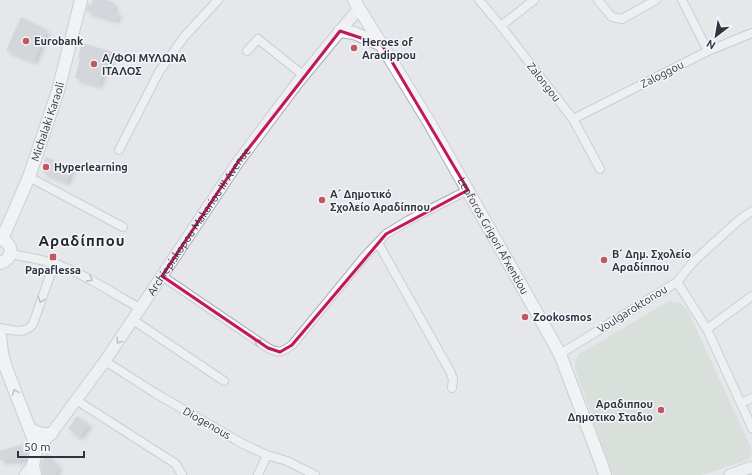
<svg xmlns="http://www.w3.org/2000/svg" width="752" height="475" viewBox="0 0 752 475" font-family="Ubuntu,sans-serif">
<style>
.green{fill:#c9d4c7}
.building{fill:#bcc0c7;filter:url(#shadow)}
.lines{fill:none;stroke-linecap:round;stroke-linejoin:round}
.minor-casing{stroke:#aaaeb5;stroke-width:10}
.tertiary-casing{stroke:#aaaeb5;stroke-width:13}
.secondary-casing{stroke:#aaaeb5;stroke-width:14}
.minor{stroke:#f7f8f9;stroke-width:8}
.tertiary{stroke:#f7f8f9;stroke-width:11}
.secondary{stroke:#fff;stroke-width:12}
.oneway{stroke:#92969e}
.oneway2{stroke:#969aa0}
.marked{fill:none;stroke:#c2185b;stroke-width:3;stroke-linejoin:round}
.poi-dot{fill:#c25762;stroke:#f4f6f8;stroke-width:1.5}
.labels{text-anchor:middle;stroke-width:3;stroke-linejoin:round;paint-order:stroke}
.poi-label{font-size:11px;font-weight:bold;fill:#2e3442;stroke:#f4f6f8;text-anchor:start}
.street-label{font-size:11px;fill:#2e3442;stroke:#f4f6f8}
.district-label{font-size:15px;font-weight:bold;letter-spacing:1px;fill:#1f2533;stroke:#f4f6f8}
</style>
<defs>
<filter id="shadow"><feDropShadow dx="3.5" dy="3.5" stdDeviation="2" flood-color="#0004"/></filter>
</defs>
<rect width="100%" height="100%" fill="#e5e7eb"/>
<path class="green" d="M669 301 680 303 687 309 752 450 751 455 747 460 702 475H613L575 369V361L579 354Z"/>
<path class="building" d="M92 0H106L115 3 113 12 119 13 116 20 86 11 88 4 91 5Z
M21 17 47 30 34 61 6 50Z
M82 43 113 52 108 71 103 70 99 85 75 78 80 58 78 57Z
M46 157 72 169 66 182 43 172 42 167Z
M77 416 89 424 79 437 68 429Z
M22 444 26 460H0V451Z
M47 454 59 466 55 475H42L41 465 42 461Z"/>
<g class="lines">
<g class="minor-casing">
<path id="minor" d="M479 0 501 26 573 119 600 169
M598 0 610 15 612 17 622 19 656 0
M682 0 708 51
M501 26 534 0
M247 51 258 39 303 75
M573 119 708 51 752 33
M119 150 159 72 184 37 218 0
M29 177 123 227
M378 243 450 371 453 379 452 388
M10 254C25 257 41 259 56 264 86 275 113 293 141 309
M162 276 268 348C279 354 282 352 292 345L365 256 386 234 409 220 468 190
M677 282 707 329 752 428
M133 320 224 381
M0 328C11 330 25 335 33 324L54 264
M707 329 752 296
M560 354 677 282 693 262 739 220 752 211
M105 361 155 393 243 444 267 455 287 461 315 475
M76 400 176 464 182 475
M741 403 752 398
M258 475 267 455"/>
</g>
<g class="tertiary-casing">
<g id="tertiary">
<path id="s1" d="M37 448 51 434 105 361 238 162 298 82 359 8"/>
<path d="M25 475 33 465"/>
<path d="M730 475 752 467"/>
</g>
</g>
<g class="secondary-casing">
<g id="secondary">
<path id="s2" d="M354 0 429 122 560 354 601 463 605 475"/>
<path d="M340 31 354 33 382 45"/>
<path d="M0 239C14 243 14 259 0 263"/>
<path id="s3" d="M2 239 29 177 58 91 81 0"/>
<path d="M0 336 2 353 6 368 37 448 33 465 35 475"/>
<path d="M29 428C37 433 42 435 51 434"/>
</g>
</g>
<use href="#minor" class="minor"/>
<use href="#tertiary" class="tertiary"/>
<use href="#secondary" class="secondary"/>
</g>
<defs><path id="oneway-chevron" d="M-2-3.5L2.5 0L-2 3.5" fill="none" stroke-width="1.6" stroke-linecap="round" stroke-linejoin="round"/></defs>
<g class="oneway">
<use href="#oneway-chevron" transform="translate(90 279) rotate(29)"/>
<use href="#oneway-chevron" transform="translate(41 300) rotate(109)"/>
<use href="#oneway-chevron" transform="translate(119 341) rotate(124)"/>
<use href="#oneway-chevron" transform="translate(257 342) rotate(-146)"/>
</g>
<use class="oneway2" href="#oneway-chevron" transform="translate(15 392) rotate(-111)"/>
<path d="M0 0H752V475H0ZM340 31 382 45 468 190 386 234 292 345 280 352 268 348 162 276 238 162Z" fill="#e5e7eb" fill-opacity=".55" fill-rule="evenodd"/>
<path class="marked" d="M340 31 382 45 468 190 386 234 292 345 280 352 268 348 162 276 238 162Z"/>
<g class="poi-dot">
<circle cx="26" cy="41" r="4"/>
<circle cx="354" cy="48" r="4"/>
<circle cx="94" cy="64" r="4"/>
<circle cx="46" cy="167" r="4"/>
<circle cx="322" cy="200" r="4"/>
<rect x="49" y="253" width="8" height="8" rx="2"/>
<circle cx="604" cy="260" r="4"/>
<circle cx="525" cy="317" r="4"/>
<circle cx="661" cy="410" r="4"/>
</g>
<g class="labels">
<g class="poi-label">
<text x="34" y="45">Eurobank</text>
<text x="362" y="46">Heroes of<tspan x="362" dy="13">Aradippou</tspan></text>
<text x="102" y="62">Α/ΦΟΙ ΜΥΛΩΝΑ<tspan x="102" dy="13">ΙΤΑΛΟΣ</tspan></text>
<text x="54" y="171">Hyperlearning</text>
<text x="330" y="198">Α´ Δημοτικό<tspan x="330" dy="13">Σχολείο Αραδίππου</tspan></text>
<text x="612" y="258">Β´ Δημ. Σχολείο<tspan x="612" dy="13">Αραδίππου</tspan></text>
<text x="53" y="274" text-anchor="middle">Papaflessa</text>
<text x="533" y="321">Zookosmos</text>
<text x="653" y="408" text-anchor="end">Αραδιππου<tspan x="653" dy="13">Δημοτικο Σταδιο</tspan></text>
</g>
<g class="street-label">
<text transform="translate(662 74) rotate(-27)" y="4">Zaloggou</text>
<text transform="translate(544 82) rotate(52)" y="4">Zalongou</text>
<text dy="4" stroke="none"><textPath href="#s3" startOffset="126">Michalaki Karaoli</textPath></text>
<text dy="4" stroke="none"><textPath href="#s1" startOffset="279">Archiepiskopou Makariou III Avenue</textPath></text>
<text dy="4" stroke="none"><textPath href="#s2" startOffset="274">Leoforos Grigori Afxentiou</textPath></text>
<text transform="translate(632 309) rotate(-32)" y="4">Voulgaroktonou</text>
<text transform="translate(207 423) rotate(30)" y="4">Diogenous</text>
</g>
<g class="district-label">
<text x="82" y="246">Αραδίππου</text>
</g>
</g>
<g transform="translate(716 36) rotate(211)" stroke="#f4f6f8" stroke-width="3" paint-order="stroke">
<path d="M0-3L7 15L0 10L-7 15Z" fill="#2e3442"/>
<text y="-6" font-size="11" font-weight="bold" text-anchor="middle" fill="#2e3442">N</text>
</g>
<path d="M18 451v6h66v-6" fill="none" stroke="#2e3442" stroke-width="2"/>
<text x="24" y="451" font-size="12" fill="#2e3442" stroke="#f4f6f8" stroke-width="3" paint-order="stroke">50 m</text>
</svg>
